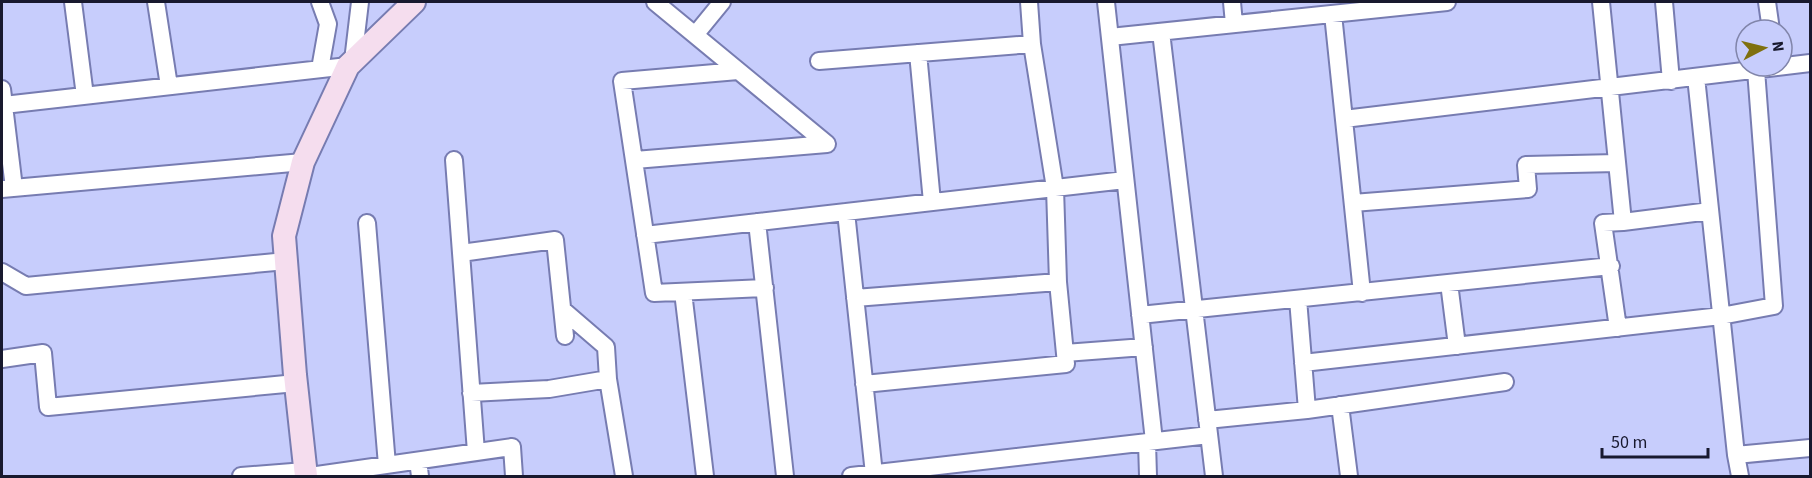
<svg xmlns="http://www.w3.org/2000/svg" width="1812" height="478" viewBox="0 0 1812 478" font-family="'Source Sans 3',sans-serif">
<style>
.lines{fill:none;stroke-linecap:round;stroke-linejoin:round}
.street-casing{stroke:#777cb1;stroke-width:20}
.secondary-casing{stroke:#777cb1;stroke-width:26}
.street{stroke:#fff;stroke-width:16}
.secondary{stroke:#f5ddee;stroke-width:22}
</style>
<rect width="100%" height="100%" fill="#c7cdfc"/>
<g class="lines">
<g class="street-casing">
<path id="street" d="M73 2 85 96
M156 2 169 86
M320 2 328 24 320 69
M1106 2 1154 441
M1232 2 1234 24
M1601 2 1623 222 1603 223 1618 328
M1664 2 1671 81
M1767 2 1771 30
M1333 14 1362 293
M1161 32 1214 476
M695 35 722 2
M1110 37 1447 2
M1032 44 1055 188 1058 282
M918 53 932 202
M353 61 360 2
M819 61 1032 44 1029 2
M738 71 622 81 654 293 765 288
M1696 77 1736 455 1740 476
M2 89 14 188
M2 103 4 105 348 66
M1344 119 1810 63
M454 160 476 452
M635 160 827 144 655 2
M2 189 303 162
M1353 203 1528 189 1526 165 1617 163
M846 212 874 474
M757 222 785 476
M1623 222 1710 211
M367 223 387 465
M645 235 1125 180
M461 253 555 240 565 336
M2 272 26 286 286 261
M1449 283 1457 346
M683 292 705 476
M855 298 1058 282 1066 364 864 384
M1298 299 1307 410
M563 310 606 347 608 379 624 476
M1140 315 1611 266
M1065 353 1144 347
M2 359 43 353 48 407 296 383
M1303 363 1721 316 1774 306 1756 70
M471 393 549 389 608 379
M1340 405 1349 476
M1207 420 1307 410 1505 382
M1147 442 1148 476
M1736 455 1810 448
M418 461 420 476
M241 476 305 471
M310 476 512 447 514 476
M851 476 1209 435"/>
</g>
<g class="secondary-casing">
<path id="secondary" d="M306 476 295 375 284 236 303 162 348 66 414 2"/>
</g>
<use href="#street" class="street"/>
<use href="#secondary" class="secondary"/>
</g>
<rect width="1812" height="478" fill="none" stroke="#18192e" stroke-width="6"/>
<g transform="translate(1764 48) rotate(83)"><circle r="28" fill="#c7cdfc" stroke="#8185aa" stroke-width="1.5"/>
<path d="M0-4.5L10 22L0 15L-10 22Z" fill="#7f700f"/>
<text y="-9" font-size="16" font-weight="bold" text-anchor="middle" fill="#18192e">N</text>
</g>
<path d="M1602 448v9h106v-9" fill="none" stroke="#18192e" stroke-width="3"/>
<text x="1611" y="448" font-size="18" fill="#18192e" stroke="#c7cdfc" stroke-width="4.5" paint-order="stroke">50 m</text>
</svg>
